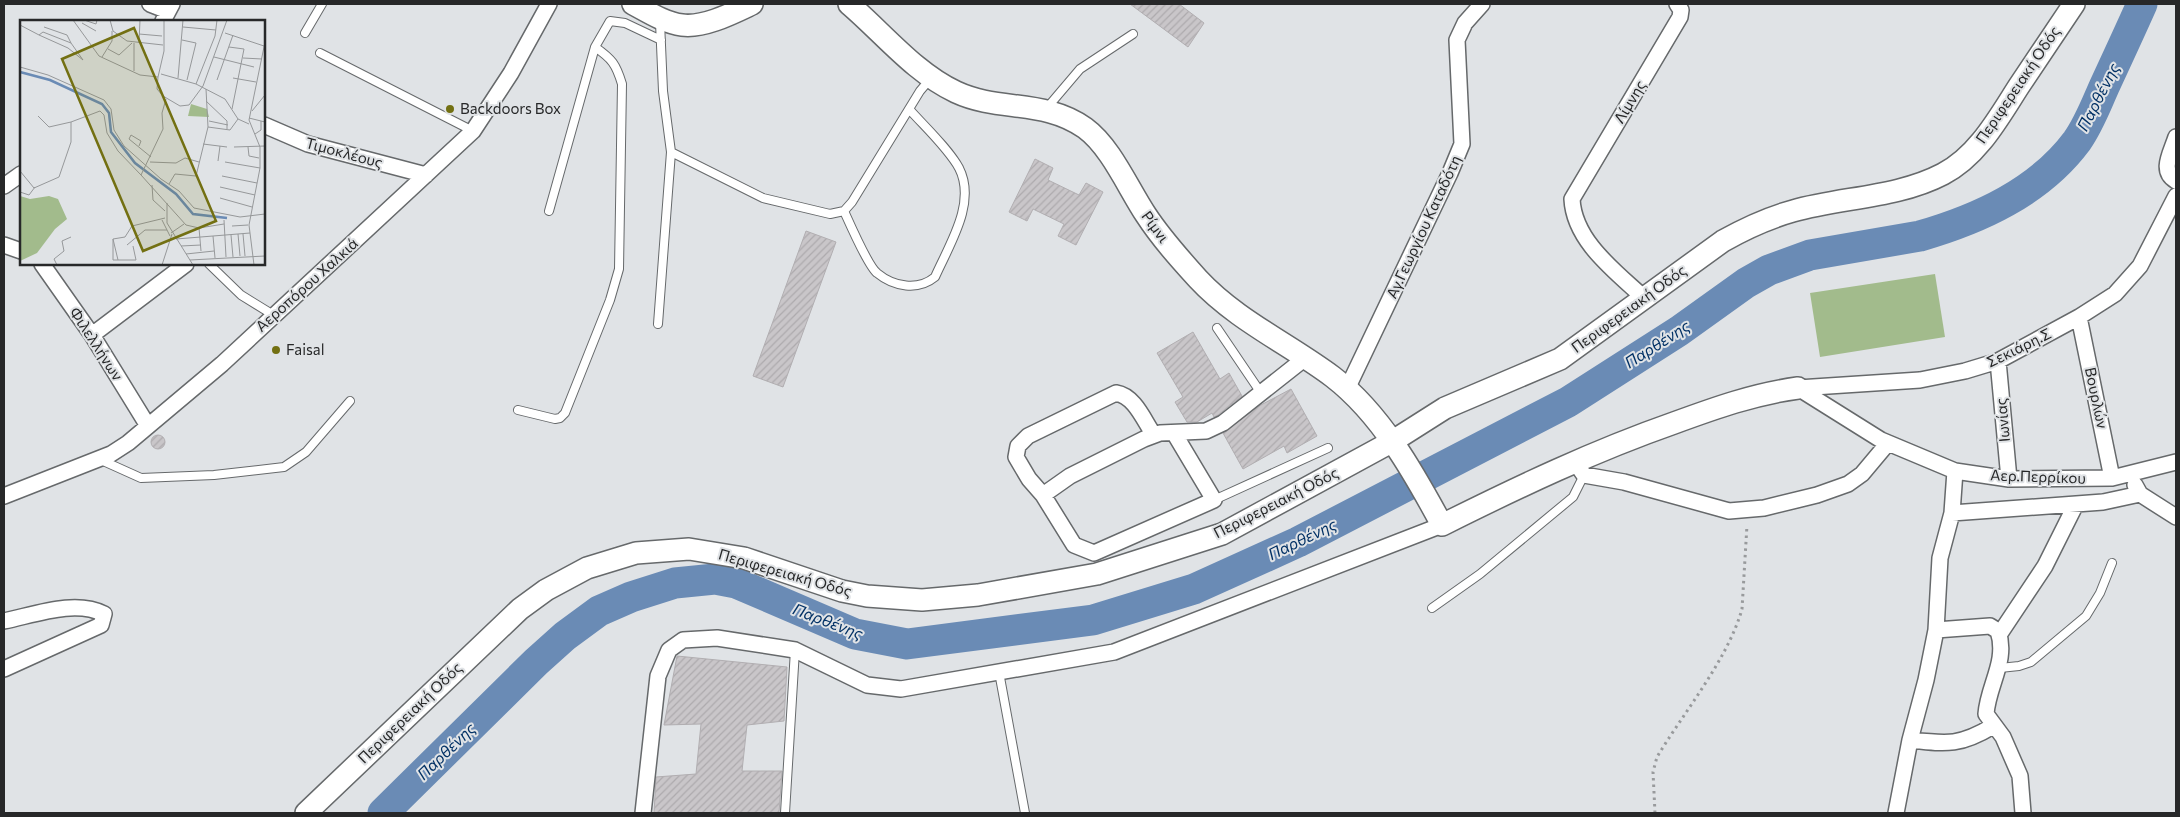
<svg xmlns="http://www.w3.org/2000/svg" width="2180" height="817" viewBox="0 0 2180 817" font-family="Commissioner,sans-serif">
<style>
.pitch{fill:#a2bb8c}
.lines{fill:none;stroke-linecap:round;stroke-linejoin:round}
.river{stroke:#6a8bb5;stroke-width:31}
.building{fill:url(#building-hatch);stroke:#b1aeb1}
.lane-casing{stroke:#66696b;stroke-width:10}
.street-casing{stroke:#66696b;stroke-width:18}
.secondary-casing{stroke:#66696b;stroke-width:24}
.path{stroke:#989a9c;stroke-width:3;stroke-dasharray:2.5 4;stroke-linecap:butt}
.lane{stroke:#fff;stroke-width:8}
.street{stroke:#fff;stroke-width:15}
.secondary{stroke:#fff;stroke-width:21}
.poi-dot{fill:#737012;stroke:#e0e3e6;stroke-width:2}
.labels{text-anchor:middle;stroke-width:4;stroke-linejoin:round;paint-order:stroke}
.street-label{font-size:15px;fill:#272829;stroke:#e0e3e6}
.poi-label{font-size:15px;fill:#272829;stroke:#e0e3e6;text-anchor:start}
.water-label{font-size:16px;font-style:italic;fill:#023165;stroke:#e0e3e6}
.inset-river{fill:none;stroke:#6a8bb5;stroke-width:2.5}
.inset-road{fill:none;stroke:#96989a;stroke-width:1}
.view{fill:#737012;fill-opacity:0.15;stroke:#737012;stroke-width:2.5}
.inset-edge{fill:none;stroke:#272829;stroke-width:2.5}
</style>
<defs>
<pattern id="building-hatch" width="6" height="6" patternUnits="userSpaceOnUse" patternTransform="scale(1.25)"><rect width="6" height="6" fill="#c9c6c9"/><path d="M-1 1l2-2M0 6l6-6M5 7l2-2" fill="none" stroke="#adaaad"/></pattern>
</defs>
<rect width="100%" height="100%" fill="#e0e3e6"/>
<path class="pitch" d="M1935 274 1945 337 1820 357 1810 293Z"/>
<g class="lines">
<path class="river" d="M383 813 536 662 565 636 599 611 631 597 675 583 715 579 736 583 855 634 907 644 1093 620 1194 589 1298 542 1568 402 1679 331 1746 283 1769 270 1810 255 1920 236C1979 219 2039 192 2077 141 2089 124 2096 105 2104 87 2117 59 2130 31 2142 4"/>
</g>
<path class="building" d="M1130 4H1179L1204 23 1188 47Z
M1035 159 1053 168 1048 180 1079 195 1086 183 1103 192 1076 245 1058 236 1064 224 1033 209 1027 221 1009 212Z
M806 231 836 242 783 387 753 376Z
M1193 332 1220 379 1229 373 1242 396 1218 415 1214 417 1212 413 1197 422H1187L1175 402 1183 397 1157 353Z
M1291 389 1317 436 1287 453 1284 446 1243 469 1223 433 1259 406Z
M151 442a7 7 0 1 1 14 0a7 7 0 1 1-14 0Z
M677 656 787 667 784 721 747 725 742 771H782L779 813H654L656 777 696 774 701 724 664 725Z"/>
<g class="lines">
<g class="lane-casing">
<path id="lane" d="M660 22 663 91 671 152 763 198 830 214 844 211 852 202 920 91 931 78
M305 33 322 4
M320 53 473 131
M1046 109 1080 69 1133 34
M549 211 595 47
M844 211C850 224 868 266 877 273 894 287 918 291 935 277 949 245 977 203 959 168 948 148 924 126 909 109
M209 264 241 295 275 316
M658 324 671 152
M1217 328 1261 393
M518 410 555 419 560 418 565 413 610 300 619 269 622 84C616 64 612 59 595 47L610 21 625 23 661 40
M101 460 141 478 214 475 284 467 306 452 350 401
M1214 500 1328 448
M1432 608 1480 574 1573 497 1584 475
M2000 668 2019 666 2031 662 2086 616 2100 593 2112 563
M999 672 1025 813
M785 813 795 650"/>
</g>
<g class="street-casing">
<path id="street" d="M150 4 168 11
M163 21 172 4
M264 125 308 144 426 175
M2176 137C2171 153 2159 171 2176 181
M4 186 21 174
M4 245 21 251
M42 264 92 335 148 426
M1644 298C1615 271 1574 241 1572 199L1680 17 1681 10 1677 4
M2079 317 2112 478
M92 335 186 264
M1998 361 2009 479
M1798 388 1920 380 1965 371 1998 361 2079 317 2115 294 2140 266 2176 196
M1798 388 1881 440 1955 471 2009 479 2112 478 2176 462
M1347 389 1450 173 1462 144 1457 40 1465 23 1482 4
M1154 435C1144 421 1135 396 1116 393L1028 436 1018 446 1016 457 1029 479 1043 495 1070 476 1144 439 1160 433 1206 431 1223 423 1304 359
M1575 462 1584 475 1624 482 1729 511 1764 508 1817 495 1848 484 1862 474 1888 443
M2135 485 2140 494 2176 517
M1043 495 1074 545 1094 553 1214 500 1174 433
M4 496 111 454 128 443 222 364 473 131 511 73 549 4
M1952 513 2103 502 2140 494
M4 621C34 615 75 599 104 614L101 625 4 669
M1936 630 1990 626 1998 631C2008 661 1988 685 1986 714L2003 737 2020 776 2023 813
M1999 635 2045 566 2076 504
M1910 740C1947 744 1960 746 1993 726
M643 813 658 676 669 650 683 640 717 638 795 650 867 685 901 689 1114 652 1442 525
M1896 813 1910 740 1926 680 1936 630 1940 558 1952 513 1955 471"/>
</g>
<g class="secondary-casing">
<path id="secondary" d="M633 4C648 12 665 23 682 25 704 28 733 13 752 4
M849 4C883 33 915 73 956 92 999 112 1044 99 1085 128 1111 147 1128 188 1146 215 1161 238 1179 258 1198 279 1236 320 1289 344 1333 377 1381 414 1414 473 1442 525 1518 487 1594 451 1674 423 1715 408 1754 394 1798 388
M306 813 520 609 546 590 587 568 636 553 689 549 744 558 842 591 867 596 922 600 978 595 1097 574 1222 534 1393 441 1445 408 1560 359 1723 241C1746 228 1768 218 1793 211 1842 197 1897 198 1943 174 1978 156 1999 117 2019 86 2037 59 2056 31 2074 4"/>
</g>
<path class="path" d="M1655 813 1653 772 1657 757C1684 712 1728 659 1742 609L1747 525"/>
<use href="#lane" class="lane"/>
<use href="#street" class="street"/>
<use href="#secondary" class="secondary"/>
</g>
<g class="poi-dot">
<circle cx="450" cy="109" r="5"/>
<circle cx="276" cy="350" r="5"/>
</g>
<g class="labels">
<g class="street-label">
<text transform="translate(2018 85) rotate(-56)" y="5">Περιφερειακή Οδός</text>
<text transform="translate(1630 102) rotate(-59)" y="5">Λίμνης</text>
<text transform="translate(344 153) rotate(15)" y="5">Τιμοκλέους</text>
<text transform="translate(1155 227) rotate(54)" y="5">Ρίμνι</text>
<text transform="translate(1424 227) rotate(-65)" y="5">Αγ.Γεωργίου Καταδότη</text>
<text transform="translate(307 285) rotate(-42)" y="5">Αεροπόρου Χαλκιά</text>
<text transform="translate(1629 309) rotate(-36)" y="5">Περιφερειακή Οδός</text>
<text transform="translate(96 344) rotate(57)" y="5">Φιλελλήνων</text>
<text transform="translate(2019 348) rotate(-26)" y="5">Σεκιάρη.Σ</text>
<text transform="translate(2096 398) rotate(78)" y="5">Βουρλών</text>
<text transform="translate(2003 420) rotate(-95)" y="5">Ιωνίας</text>
<text transform="translate(2038 477) rotate(2)" y="5">Αερ.Περρίκου</text>
<text transform="translate(1276 503) rotate(-27)" y="5">Περιφερειακή Οδός</text>
<text transform="translate(785 573) rotate(16)" y="5">Περιφερειακή Οδός</text>
<text transform="translate(410 713) rotate(-44)" y="5">Περιφερειακή Οδός</text>
</g>
<g class="poi-label">
<text x="460" y="114">Backdoors Box</text>
<text x="286" y="355">Faisal</text>
</g>
<g class="water-label">
<text transform="translate(2098 97) rotate(-63)" y="6">Παρθένης</text>
<text transform="translate(1657 344) rotate(-33)" y="6">Παρθένης</text>
<text transform="translate(1302 539) rotate(-26)" y="6">Παρθένης</text>
<text transform="translate(828 621) rotate(21)" y="6">Παρθένης</text>
<text transform="translate(446 751) rotate(-44)" y="6">Παρθένης</text>
</g>
</g>
<g transform="translate(20 20)">
<rect width="245" height="245" fill="#e0e3e6"/>
<path d="M0 176 10 179 29 176 38 179 47 199 35 209 17 233 0 241Z" fill="#a2bb8c"/>
<path d="M171 84 187 89 189 97 168 96Z" fill="#a2bb8c"/>
<path class="inset-river" d="M0 52 30 60 82 84 89 93 91 112 115 143 156 174 173 194 207 198"/>
<path class="inset-road" d="M53 0 79 36 120 55 138 57M64 0 76 4 77 0M90 0 93 11 107 21 143 25M62 3 76 11M0 5 19 15 23 12 51 23 63 40 48 28 19 15M24 7 47 15 51 23M163 7 196 10M205 13 244 26M119 14 142 16M162 20 176 23 167 60M114 23V51M119 23 120 0M209 27 224 29 212 89M88 29 99 35 112 23M82 37 92 21V11M194 37 234 47M223 38 242 39M0 47 28 55 84 80 91 89 94 110 104 126 141 159 159 171 174 188 220 197 245 194M141 54 176 64 205 79 218 99 229 104M138 57 137 69 143 76 160 86 169 85 183 66 207 0M138 57 144 31V0M158 58 163 0M213 58 236 62M197 60 213 15M176 64 195 16 197 0M146 79 142 93 143 109 121 155 166 205 179 208 204 204M186 81 207 101V109M232 91 245 75M18 96 29 107 51 102M229 98 245 102M189 101 208 105M188 107 210 110 218 99M235 114 241 110V101M183 124 207 127M119 126 121 121 111 115 109 119 131 137M214 127 245 126M228 127 229 136 239 138M198 141 200 126M130 142 156 143 165 138 179 142M205 142 240 148M0 151 14 168 39 157 51 122V102L80 91 84 95 87 113 98 131 121 155M202 156 237 163M149 164 155 154 176 156 188 107 186 69M132 165 133 180 145 191M200 167 235 175M0 172 9 175 15 167M200 178 232 187M147 183V203L173 245M142 200 150 216M204 200 206 237M212 206 228 205M179 208 181 231M151 213 164 204M218 214 220 236M223 214 225 236M211 215 213 237M193 216 195 238M93 219V240H116L113 226M156 219 230 213M107 225 125 210H147M161 226 181 225M166 234 194 231M98 240 93 219 105 217 112 206 145 198M170 240 245 236M37 245 34 239 44 231 42 221 51 217M142 245 152 214M234 245 229 205 240 148V127L229 100 245 22"/>
<path class="view" d="M114 8 196 201 123 231 42 39Z"/>
<rect width="245" height="245" class="inset-edge"/>
</g>
<rect width="2180" height="817" fill="none" stroke="#272829" stroke-width="10"/>
</svg>
